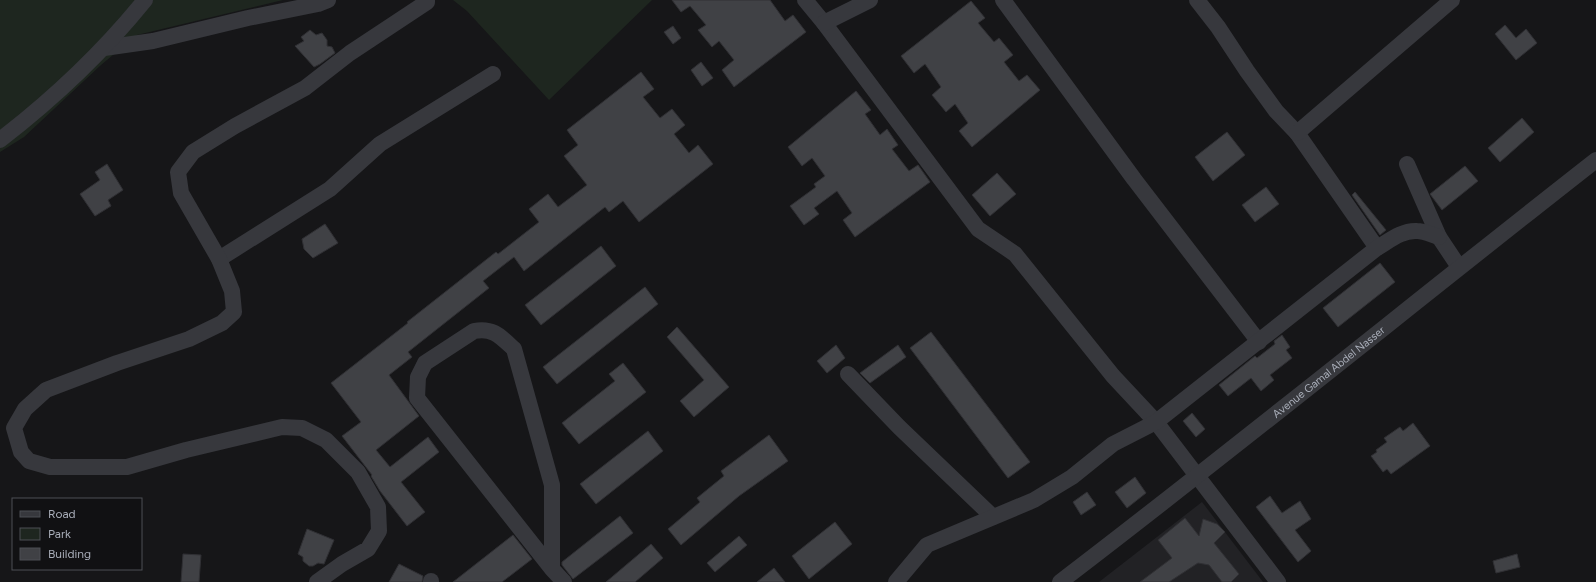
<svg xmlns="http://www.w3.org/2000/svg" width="1596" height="582" viewBox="0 0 1596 582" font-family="Figtree,sans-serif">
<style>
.built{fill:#222225}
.green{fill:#1e261f}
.building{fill:#404145;stroke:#303034}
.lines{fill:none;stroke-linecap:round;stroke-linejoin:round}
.minor{stroke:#37383d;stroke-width:16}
.labels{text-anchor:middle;stroke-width:3.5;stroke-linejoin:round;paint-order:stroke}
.street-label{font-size:11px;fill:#a8adb8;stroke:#111113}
</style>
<rect width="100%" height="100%" fill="#161618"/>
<path class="built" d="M1202 502 1263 582H1099Z"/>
<path class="green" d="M0 0H283L137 35 101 65 24 137 0 152Z
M453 0H652L549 100 467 11Z"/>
<path class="building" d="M672 0H770L785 21 793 15 806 32 734 87 722 70 734 60 719 41 712 47 698 30 706 25 690 6 681 12Z
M971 1 985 18 978 23 994 42 999 38 1013 55 1004 62 1019 81 1027 75 1040 90 972 147 959 131 968 123 955 104 946 112 932 95 941 87 925 64 914 73 901 56Z
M1505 25 1516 38 1526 29 1537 43 1516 60 1495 34Z
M673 26 681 38 673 44 664 32Z
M310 30 316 35 322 33 327 40V46L332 47 335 53 320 64 314 67 295 46 304 41 301 37Z
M701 62 713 78 702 86 691 70Z
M641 72 654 89 643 97 660 118 672 109 685 125 674 134 689 153 698 145 713 164 639 222 623 201 609 212 605 207 524 271 514 257 483 281 489 288 408 352 412 357 389 375 419 416 376 450 390 467 428 437 439 452 401 482 425 512 407 526 380 491 371 476 372 475 342 436 361 422 331 383 408 323 407 322 496 252 498 254 539 222 529 209 548 194 558 207 587 185 564 156 578 145 567 130Z
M856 91 871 110 865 114 880 135 887 129 898 145 892 149 909 171 918 165 930 182 855 237 843 220 852 213 837 191 814 208 819 214 804 225 790 206 816 187 814 184 825 176 812 158 802 166 788 147Z
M1522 118 1534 132 1500 162 1488 148Z
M1227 132 1245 155 1213 181 1195 157Z
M107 164 123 190 108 200 111 206 95 216 80 194 100 180 95 172Z
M1465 166 1478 181 1442 210 1430 194Z
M997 173 1016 194 990 216 972 195Z
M1266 187 1279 204 1255 222 1242 205Z
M1355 192 1386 230 1380 235 1352 195Z
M325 224 338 243 313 258 304 249 302 239Z
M601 246 616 266 541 325 525 305Z
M1380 263 1395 282 1338 327 1323 308Z
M645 287 658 304 557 384 543 367Z
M677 327 729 387 694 417 680 401 704 380 667 337Z
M931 332 1030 462 1008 478 910 348Z
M1282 335 1290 347 1286 350 1292 358 1270 375 1274 380 1261 391 1251 378 1228 396 1219 385 1255 356 1257 358 1275 344 1274 341Z
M836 345 845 358 827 373 817 361Z
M898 345 906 357 870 383 860 373Z
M623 363 646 392 579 444 562 423 615 381 609 374Z
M1192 413 1205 429 1196 437 1183 421Z
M1413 423 1430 446 1391 474 1387 469 1383 472 1371 456 1377 452 1376 450 1387 442 1384 438 1400 427 1403 431Z
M648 431 663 451 596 504 580 484Z
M769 435 788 461 739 496 681 545 668 529 700 502 697 498 724 476 721 471Z
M1135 477 1146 493 1127 508 1115 492Z
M1087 492 1096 505 1081 515 1073 502Z
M1270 496 1282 513 1300 501 1311 519 1295 530 1311 551 1298 562 1256 507Z
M620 516 633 533 573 579 562 565V562Z
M1185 518 1199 536 1203 519 1217 524 1225 532 1214 543 1239 574 1231 582H1222L1209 565 1198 563 1169 582H1140L1172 558 1158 540Z
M835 522 852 544 809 579 792 556Z
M307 529 334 540 324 564 318 563 313 566H309L303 561V557L298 554Z
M513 535 532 559 502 582H453Z
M739 536 747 545 715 572 707 563Z
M651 544 663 558 635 582H606Z
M183 554 201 555 199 582H181Z
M1517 554 1520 567 1496 573 1493 561Z
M399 564 423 576 422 582H389Z
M774 568 785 582H757Z"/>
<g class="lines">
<g class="minor">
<path d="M805 0 824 23 978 229 1015 254 1113 376 1156 422 1278 582"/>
<path d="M1003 0 1134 179 1259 342"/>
<path d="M1197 0 1218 27 1247 71 1276 111 1297 133 1377 248"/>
<path d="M824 23 870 0"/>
<path d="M104 48 153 41 248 18 318 4 328 0"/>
<path d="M1297 133 1452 0"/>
<path d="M0 140C53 99 103 52 145 0"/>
<path d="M1407 164 1439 237 1459 267"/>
<path d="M219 259 330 189 380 144 493 74"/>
<path d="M848 374 899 427 993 517"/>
<path d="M552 569V485L514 349C501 337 493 327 474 331L425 363 418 377 417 398 552 569 564 582"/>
<path d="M431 581V582"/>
<path d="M317 582 342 564 368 549 379 531 378 507 358 472 326 440 302 428 282 427 186 450 127 467H50L29 461 21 452 14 428 25 409 46 390 117 363 189 339 222 323 234 312 232 291 219 259 181 193 178 172 193 152 235 126 305 88 350 53 427 2V0"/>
<path d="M896 582 927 545 1034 500 1072 477 1113 444 1156 422 1377 248C1389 241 1402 230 1417 231 1424 231 1432 235 1439 237"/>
<path id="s1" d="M1060 582C1241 444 1417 300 1596 160"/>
</g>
</g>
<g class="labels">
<g class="street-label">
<text dy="4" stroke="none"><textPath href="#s1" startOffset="341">Avenue Gamal Abdel Nasser</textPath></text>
</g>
</g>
<rect x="12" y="498" width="130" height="72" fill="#111113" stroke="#4d4f55"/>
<rect x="20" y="511" width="20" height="6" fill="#37383d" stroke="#4d4f55"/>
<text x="48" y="518" font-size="12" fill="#a8adb8">Road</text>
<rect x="20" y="528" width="20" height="12" fill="#1e261f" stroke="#4d4f55"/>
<text x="48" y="538" font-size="12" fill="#a8adb8">Park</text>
<rect x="20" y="548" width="20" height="12" fill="#404145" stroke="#4d4f55"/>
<text x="48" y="558" font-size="12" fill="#a8adb8">Building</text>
</svg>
